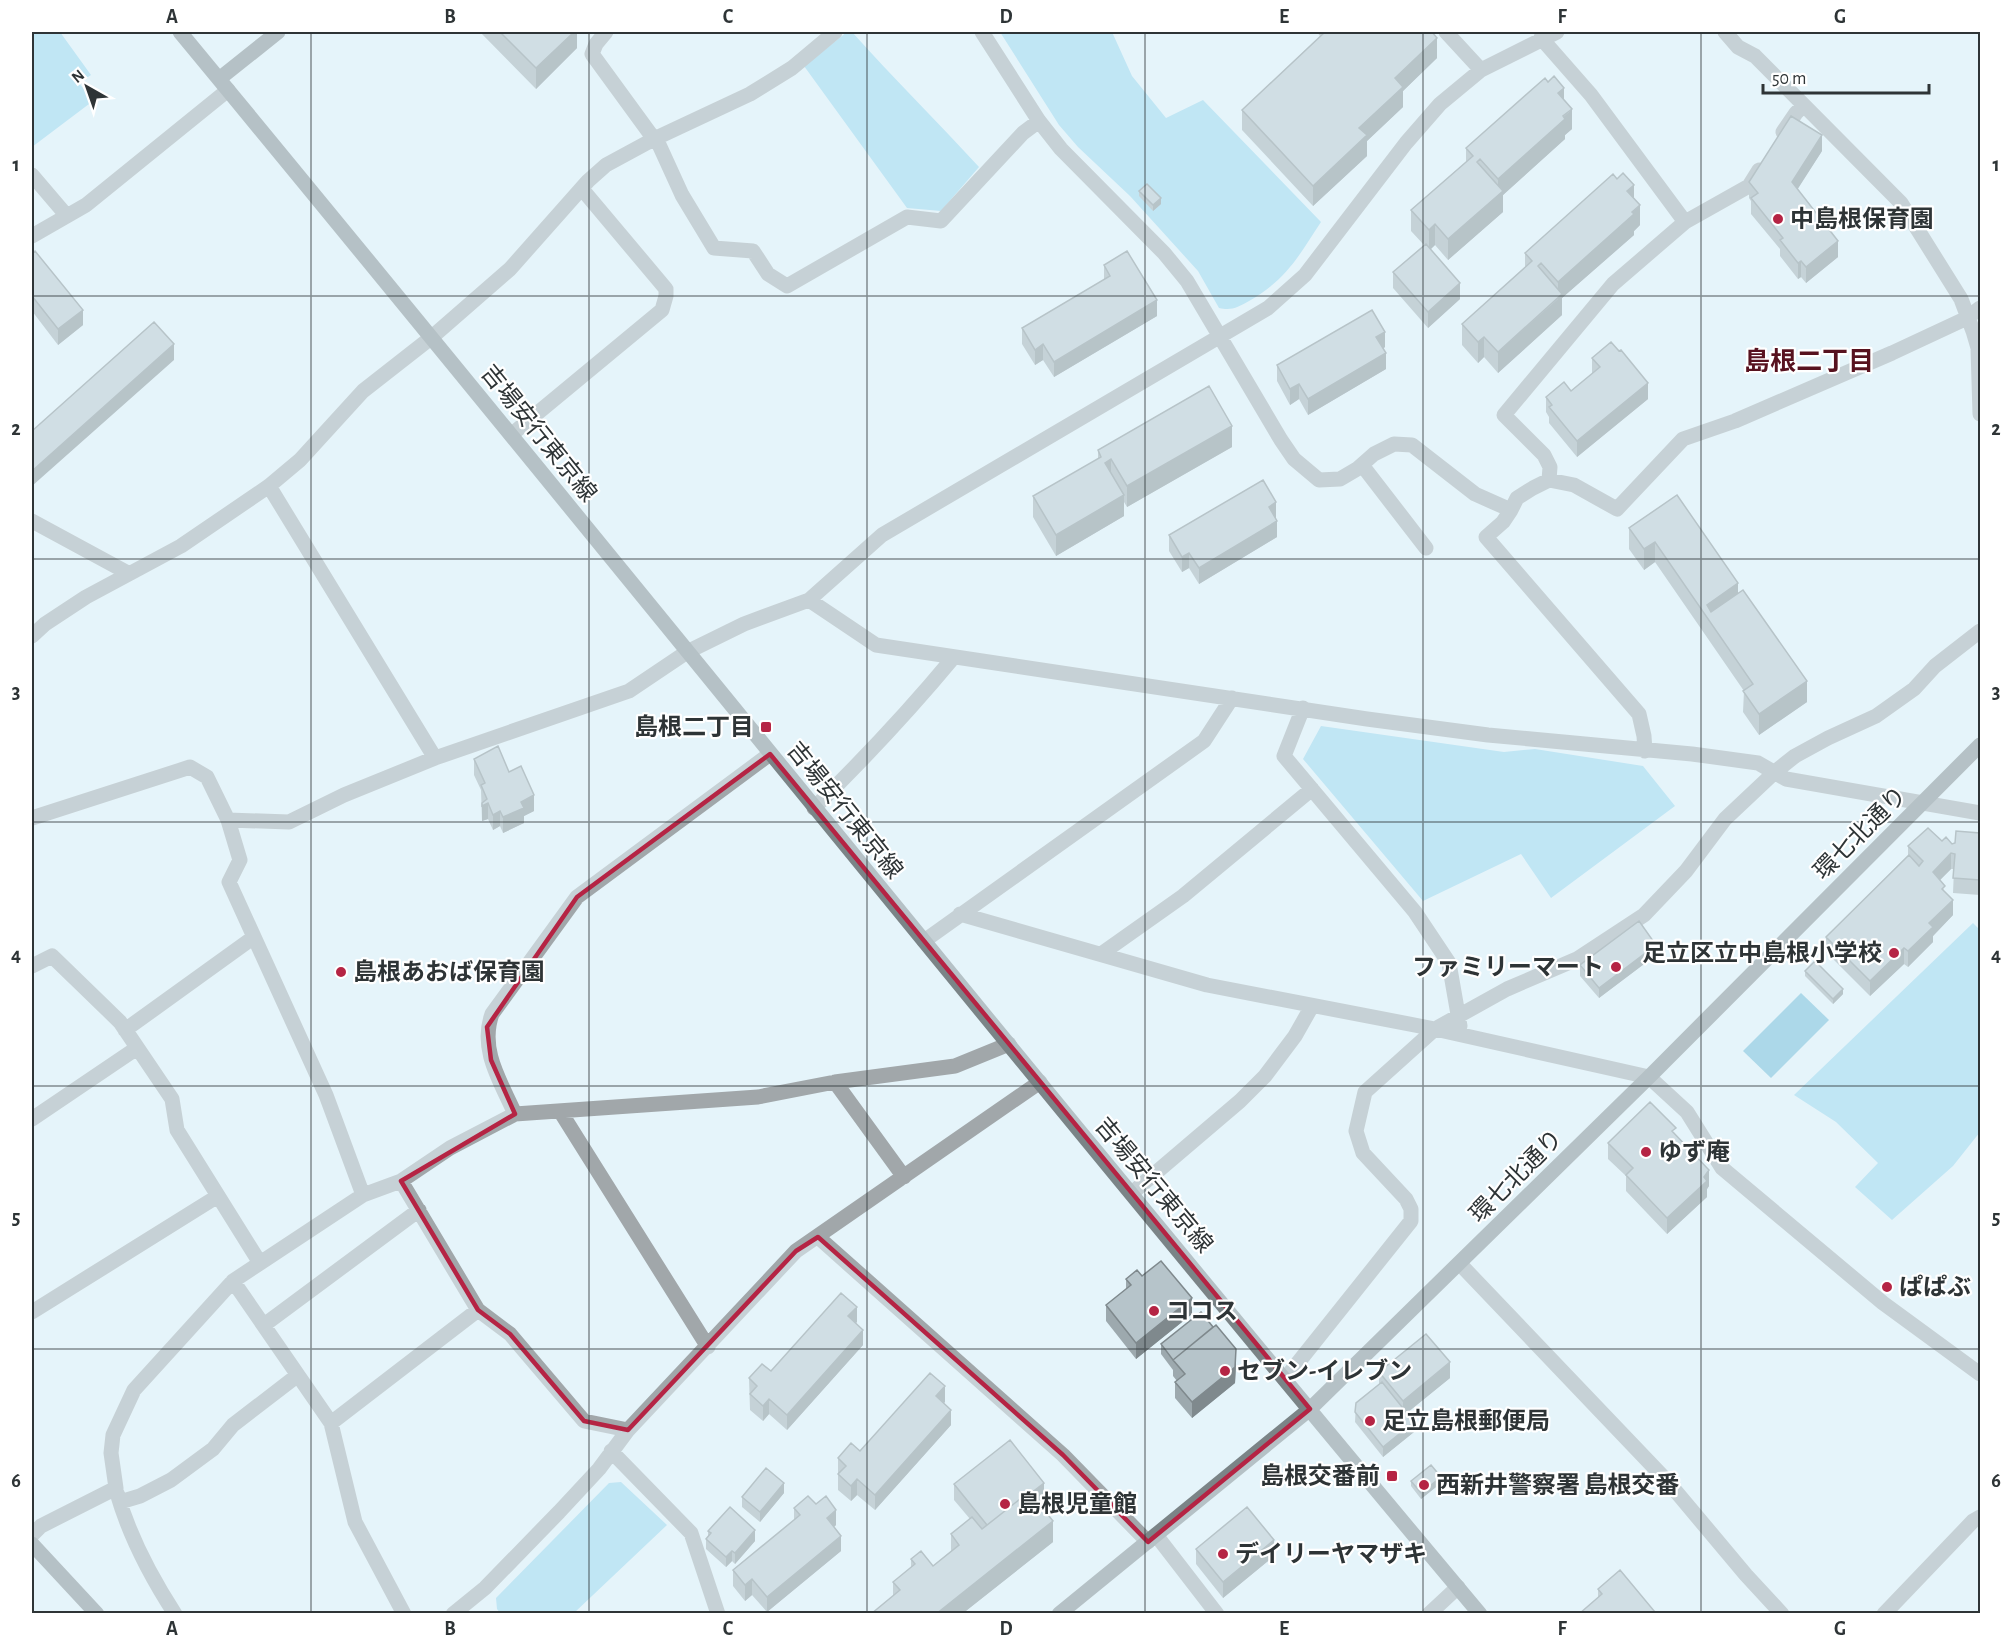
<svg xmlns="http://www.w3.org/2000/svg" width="2012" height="1645" viewBox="0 0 2012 1645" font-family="'Alegreya Sans','Noto Sans JP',sans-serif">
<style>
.green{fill:#93d4ee}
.water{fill:#66b6d4}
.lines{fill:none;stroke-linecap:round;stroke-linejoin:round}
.street{stroke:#a1a7aa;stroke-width:15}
.secondary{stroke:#7b8487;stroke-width:15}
.wall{fill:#9da9ae}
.shaded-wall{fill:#7f898d}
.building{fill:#b6c4ca;stroke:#7f898d;stroke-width:1.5}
.marked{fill:none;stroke:#b52444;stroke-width:4.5;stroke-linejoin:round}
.grid{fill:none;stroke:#2e3436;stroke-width:1.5;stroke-opacity:0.55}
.poi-dot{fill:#b52444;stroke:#fff;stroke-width:2}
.labels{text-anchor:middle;stroke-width:4.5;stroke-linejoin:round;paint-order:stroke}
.poi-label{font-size:24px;font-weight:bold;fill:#2e3436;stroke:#fff;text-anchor:start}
.street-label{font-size:24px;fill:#2e3436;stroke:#fff}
.neighbourhood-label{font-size:26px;font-weight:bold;fill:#57121f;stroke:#fff}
.neatline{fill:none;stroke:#2e3436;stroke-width:2}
.grid-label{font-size:20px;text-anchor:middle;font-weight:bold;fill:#2e3436}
</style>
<rect width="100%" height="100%" fill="#e5f4fa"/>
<path class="green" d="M32 32H60L91 75 79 83 93 101 32 147Z
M847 32H852C893 78 937 121 979 167L941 211 907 208 804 66Z
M1000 32H1112L1132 76 1166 118 1203 100 1321 222C1298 257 1287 279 1249 301 1238 307 1232 311 1219 308L1198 271 1130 196 1078 147 1059 125Z
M1321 726 1504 752 1535 749 1643 766 1675 806 1551 898 1521 854 1423 901 1303 759Z
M1973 923 1980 930V1132L1953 1166 1892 1220 1855 1187 1878 1163 1836 1122 1794 1095Z
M621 1482 667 1525 574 1613H500L497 1609 496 1598 609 1483Z"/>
<path class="water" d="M1801 993 1829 1020 1771 1078 1743 1051Z"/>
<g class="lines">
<path class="street" d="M606 32 596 44 592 54 654 139
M982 32 1039 121 1061 149 1164 253 1187 281 1281 440 1294 459 1319 480 1340 479 1357 469 1374 454 1394 444 1412 445 1475 494 1511 510 1517 498 1533 488 1549 480 1574 485 1617 509 1683 439 1735 421 1892 353 1967 318 1980 308
M1446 32 1481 70
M1725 32 1738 47 1755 56 1901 203 1961 299 1973 331 1978 348 1980 414
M1541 38 1591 95 1685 222
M1783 132 1796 113 1803 106
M656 138 682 195 714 248 753 251 768 274 787 286 907 217 941 221 1023 133 1039 121
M32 175 67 216
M32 236 86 205 228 90
M511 435 662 310 666 296V289L582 189
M1362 465 1426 548
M1549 480 1550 467 1544 455 1504 415 1613 284 1685 222 1749 186 1759 170
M269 486 435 758
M1511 510 1503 522 1486 537 1639 714 1644 736 1645 751
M32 521 128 573
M809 600 876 645 1367 719 1488 735 1692 754 1758 763 1786 779 1980 813
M32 636 45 624 86 597 181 546 269 486 300 460 363 391 432 337 510 269 588 181 606 165 654 139 750 94 792 68 835 32
M1303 708 1284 756 1415 912 1449 963 1460 1026
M814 808C863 760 909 711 953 658
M32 818 190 767 207 777 228 820 240 860 229 882 326 1095 363 1195
M228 820 289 822 344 795 435 758 629 691 687 652 744 624 809 600 882 535 1268 308 1305 275 1406 143 1440 104 1481 70 1557 32
M960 914 1207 985 1435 1029 1649 1077 1687 1112 1722 1168 1883 1303 1980 1374
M924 941 1204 741 1232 698
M1101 954 1183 896 1312 789
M32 966 52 956 120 1022 172 1099 177 1130 260 1263
M125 1030 254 937
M835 1082 904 1177
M560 1111 708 1347
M515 1114C501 1082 479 1050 492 1014L577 897 770 754
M32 1119 137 1048
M401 1181 478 1310 510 1334 584 1421 628 1430
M1132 1193 1240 1101 1265 1076 1295 1036 1312 1006
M818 1237 1063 1455 1148 1542
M1460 1264 1668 1482 1746 1575 1782 1614
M233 1281 331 1423 355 1522 404 1614
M32 1312 218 1196
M264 1325 419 1210
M1285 1379 1411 1221V1209L1406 1199 1363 1153 1356 1131 1365 1092 1435 1029 1507 989 1577 959 1644 915 1686 871 1725 819 1776 771 1795 756 1828 738 1876 716 1914 689 1935 666 1980 631
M331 1423 478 1310
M611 1451 691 1533 718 1614
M117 1493C129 1535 151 1577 175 1614
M120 1502 140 1496 171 1480 213 1449 233 1425 298 1375
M32 1535 41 1526 116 1488 111 1453 113 1435 134 1390 233 1281 363 1195 401 1181 450 1148 515 1114 758 1097 835 1082 955 1066 1009 1044
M1156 1535 1217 1614
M453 1614 485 1588 559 1512 599 1469 628 1430 796 1251 1040 1082
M1429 1614 1458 1587
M1884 1614 1973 1521 1980 1517"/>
<path class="secondary" d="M180 32C615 558 1041 1091 1480 1614
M219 79 278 32
M32 1544 97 1614
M1059 1614 1310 1409 1649 1077 1980 745"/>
</g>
<path class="wall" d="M480 32H577V48L536 89Z
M1317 32H1432L1437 58 1403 91V107L1367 141V156L1313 206 1242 130V110L1320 36Z
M1564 100 1572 129 1565 135V139L1503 195V212L1448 260 1435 245 1430 249 1460 299 1428 328 1393 288V272L1424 245 1411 231V210L1466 162V148Z
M1822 151 1797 189 1838 257 1806 283 1801 277 1798 279 1780 256V249L1751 214V201L1749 198V182Z
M1617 179 1634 198 1640 225 1634 231V235L1562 298V315L1498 373 1484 357 1478 363 1462 345V324L1525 267V253Z
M1139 191 1161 204 1153 211 1139 196Z
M32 254 83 325 58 345 32 311Z
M1104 265 1157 316 1054 377 1043 360 1035 365 1022 344V328L1104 280Z
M1385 347 1383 349 1386 369 1308 415 1299 399 1290 405 1277 381V365Z
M1619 351 1648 399 1577 457 1549 423V417L1546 412V397L1571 391 1592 374V358Z
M1232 447 1127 507 1124 502V516L1056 556 1033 517V496L1098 459V450Z
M1677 495 1807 702 1759 735 1743 712 1744 691 1655 562 1644 570 1629 549V528Z
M1276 518 1277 537 1199 584 1189 568 1182 572 1169 551V535Z
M474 759 509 772 534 811 524 816V823L503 833 500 826 493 830 488 819 482 821 481 790 474 775Z
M1980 833V895L1953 893 1954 869H1951L1940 880 1953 915 1933 936V942L1908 967 1904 964 1870 996 1826 952V937L1908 855V846L1942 841 1952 844 1955 843Z
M1656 955 1599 998 1580 976V965Z
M1805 971 1843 994 1833 1004 1805 976Z
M1676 1135 1709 1186 1707 1189V1197L1667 1234 1626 1191V1176L1608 1159V1143Z
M1142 1276 1192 1314 1136 1359 1106 1321V1305L1126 1289V1279Z
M857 1322 856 1323 863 1345 787 1430 769 1414 763 1421 750 1410 749 1378 771 1371Z
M1161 1344 1236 1365 1235 1383 1192 1418 1175 1398V1382L1177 1381 1173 1376V1370L1161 1354Z
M1379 1372 1450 1378 1407 1413 1414 1432 1383 1457 1355 1422 1356 1403 1379 1384Z
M945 1402 944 1403 951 1425 875 1510 857 1495 851 1501 838 1490V1458L860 1451Z
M1411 1481 1441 1483 1421 1499 1411 1486Z
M954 1484 1044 1499 1038 1503 1053 1542 962 1614H871L893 1596V1582L911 1568V1559L933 1566 951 1551V1534L970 1519 954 1500Z
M784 1493 760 1522 742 1507V1497Z
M794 1508 836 1525 834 1527 841 1551 767 1612 752 1595 745 1601 733 1586V1570L794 1520Z
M708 1531 755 1541 735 1564 732 1561 726 1567 706 1549V1539L708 1536Z
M1196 1549 1274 1556 1223 1598 1196 1564Z
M1598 1589 1655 1614 1598 1598Z"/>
<path class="shaded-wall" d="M574 32H577V48L536 89V68Z
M1437 38V58L1403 91V107L1367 141V156L1313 206V186L1359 128 1395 78Z
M1564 88V109L1558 93Z
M1572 109V129L1565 135V139L1503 195V212L1448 260V239L1498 195V179Z
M1822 135V151L1792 198V182Z
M1634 185V206L1627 191Z
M1161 198V204L1153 211V205Z
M1640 205V225L1634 231V235L1562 298V315L1498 373V352L1558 299V282Z
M1435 224V245L1429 251V230Z
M1838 241V257L1806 283V267Z
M1801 261V277L1798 279V263Z
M1460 283V299L1428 328V312Z
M1157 300V316L1054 377V362Z
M83 310V325L58 345V329Z
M1385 332V347L1376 353V337Z
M1484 337V357L1478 363V342Z
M174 344V360L32 486V471Z
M1043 344V360L1035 365V350Z
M1386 353V369L1308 415V399Z
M1648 383V399L1577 457V441Z
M1299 384V399L1290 405V389Z
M1232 426V447L1127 507V486Z
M1111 459V480L1105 463Z
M1124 495V516L1056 556V535Z
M1276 502V518L1269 522V507Z
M1277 521V537L1199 584V568Z
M1655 542V562L1644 570V549Z
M1189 553V568L1182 572V557Z
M1738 583V603L1711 623 1707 605Z
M1807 681V702L1759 735V714Z
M534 795V811L524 816V823L503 833V817L521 802Z
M488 803V819L482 821V806Z
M500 811V826L493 830V815Z
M1951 853V869L1933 887V872Z
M1953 900V915L1933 936V942L1908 967V951L1929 923Z
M1656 945V955L1599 998V988Z
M1904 948V964L1870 996V981Z
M1843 989V994L1833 1004V999Z
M1709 1170V1186L1707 1189V1197L1667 1234V1218Z
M1192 1298V1314L1136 1359V1343Z
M857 1307V1322L848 1332V1316Z
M863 1330V1345L787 1430V1415Z
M1236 1349V1365L1235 1383 1192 1418V1402Z
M1450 1362V1378L1403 1416V1401Z
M945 1386V1402L936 1412V1396Z
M769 1399V1414L763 1421V1406Z
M951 1410V1425L875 1510V1495Z
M1414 1422V1432L1383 1457V1447Z
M1441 1477V1483L1421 1499V1493Z
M857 1479V1495L851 1501V1486Z
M784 1483V1493L760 1522V1512Z
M1044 1483V1499L988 1543V1527Z
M836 1510V1525L827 1533V1518Z
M1053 1521V1542L962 1614H936Z
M755 1530V1541L735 1564V1553Z
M841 1536V1551L767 1612V1597Z
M1274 1540V1556L1223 1598V1582Z
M732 1551V1561L726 1567V1557Z
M752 1579V1595L745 1601V1585Z"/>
<path class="building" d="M500 32H574L536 68Z
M1325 32H1432L1437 38 1395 78 1403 87 1359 128 1367 135 1313 186 1242 110Z
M1554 76 1564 88 1558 93 1572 109 1563 116 1565 119 1498 179 1480 159 1477 162 1503 191 1448 239 1435 224 1429 230 1411 210 1473 156 1466 148 1545 78 1548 82Z
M1791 116 1822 135 1792 182 1838 241 1806 267 1801 261 1798 263 1780 240 1783 238 1751 198 1758 193 1749 182Z
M1623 173 1634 185 1627 191 1640 205 1632 212 1634 214 1558 282 1541 263 1538 266 1562 294 1498 352 1484 337 1478 342 1462 324 1532 261 1525 253 1613 174 1617 179Z
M1147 184 1161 198 1153 205 1139 191Z
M1426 244 1460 283 1428 312 1393 272Z
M35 251 83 310 58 329 32 296V254Z
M1127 251 1157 300 1054 362 1043 344 1035 350 1022 328 1110 276 1104 265Z
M1372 310 1385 332 1376 337 1386 353 1308 399 1299 384 1290 389 1277 365Z
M154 322 174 344 32 471V431Z
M1611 342 1619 351 1621 350 1648 383 1577 441 1549 407 1552 405 1546 397 1564 382 1571 391 1600 367 1592 358Z
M1209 386 1232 426 1127 486 1111 459 1105 463 1124 495 1056 535 1033 496 1101 457 1098 450Z
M1263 480 1276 502 1269 507 1277 521 1199 568 1189 553 1182 557 1169 535Z
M1677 495 1738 583 1707 605 1711 612 1743 590 1807 681 1759 714 1743 691 1753 684 1655 542 1644 549 1629 528Z
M498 746 509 772 521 766 534 795 521 802 524 808 503 817 500 811 493 815 488 803 482 806V803L487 799 481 785 485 783 474 759Z
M1928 828 1942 841 1946 837 1952 844 1955 843 1956 831 1980 833V880L1953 878 1955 854 1951 853 1933 872 1945 886 1942 889 1953 900 1929 923 1933 927 1908 951 1904 948 1870 981 1826 937 1909 855 1919 866 1923 861 1908 846Z
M1639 921 1656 945 1599 988 1580 965Z
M1815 961 1843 989 1833 999 1805 971Z
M1650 1102 1676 1128 1672 1131 1709 1170 1704 1177 1707 1181 1667 1218 1626 1175 1633 1168 1608 1143Z
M1161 1261 1192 1298 1136 1343 1106 1305 1131 1285 1126 1279 1137 1270 1142 1276Z
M841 1293 857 1307 848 1316 863 1330 787 1415 769 1399 763 1406 750 1394 757 1386 749 1378 762 1364 771 1371Z
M1201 1312 1213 1327 1173 1360 1161 1344Z
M1216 1325 1236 1349 1235 1367 1192 1402 1175 1382 1185 1374 1173 1360Z
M1426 1334 1450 1362 1403 1401 1379 1372Z
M930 1373 945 1386 936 1396 951 1410 875 1495 857 1479 851 1486 838 1474 846 1466 838 1458 851 1443 860 1451Z
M1382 1382 1414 1422 1383 1447 1355 1412 1356 1403Z
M1010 1440 1044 1483 1031 1493 1029 1492 987 1525 954 1484Z
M1431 1465 1441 1477 1421 1493 1411 1481Z
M766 1468 784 1483 760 1512 742 1497Z
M1029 1492 1053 1521 936 1614H871L900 1590 893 1582 915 1564 911 1559 921 1551 933 1566 959 1545 951 1534 972 1517 982 1529Z
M808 1496 816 1504 826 1496 836 1510 827 1518 841 1536 767 1597 752 1579 745 1585 733 1570 800 1515 794 1508Z
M730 1507 755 1530 735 1553 732 1551 726 1557 706 1539 711 1533 708 1531Z
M1247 1507 1274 1540 1223 1582 1196 1549Z
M1620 1570 1655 1612 1652 1614H1579L1602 1594 1598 1589Z"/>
<path d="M0 0H2012V1645H0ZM770 754 1310 1409 1148 1542 1063 1455 818 1237 796 1251 628 1430 584 1421 510 1334 478 1310 401 1181 515 1114 491 1060 487 1027 577 897Z" fill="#e5f4fa" fill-opacity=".55" fill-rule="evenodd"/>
<path class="marked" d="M770 754 1310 1409 1148 1542 1063 1455 818 1237 796 1251 628 1430 584 1421 510 1334 478 1310 401 1181 515 1114 491 1060 487 1027 577 897Z"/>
<path class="grid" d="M311 32V1614M589 32V1614M867 32V1614M1145 32V1614M1423 32V1614M1701 32V1614M32 296H1980M32 559H1980M32 822H1980M32 1086H1980M32 1349H1980"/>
<g class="poi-dot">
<circle cx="1778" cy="219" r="6"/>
<rect x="760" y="721" width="12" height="12" rx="3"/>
<circle cx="1894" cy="953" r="6"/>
<circle cx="1616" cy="967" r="6"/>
<circle cx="341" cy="972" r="6"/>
<circle cx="1646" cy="1152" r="6"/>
<circle cx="1887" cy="1287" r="6"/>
<circle cx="1154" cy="1311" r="6"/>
<circle cx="1225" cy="1371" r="6"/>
<circle cx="1370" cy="1421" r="6"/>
<rect x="1386" y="1470" width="12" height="12" rx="3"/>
<circle cx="1424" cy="1485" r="6"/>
<circle cx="1005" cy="1504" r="6"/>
<circle cx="1223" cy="1554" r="6"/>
</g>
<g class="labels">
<g class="poi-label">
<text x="1790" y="227">中島根保育園</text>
<text x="754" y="735" text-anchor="end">島根二丁目</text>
<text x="1882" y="961" text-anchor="end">足立区立中島根小学校</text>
<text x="1604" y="975" text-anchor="end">ファミリーマート</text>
<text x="353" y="980">島根あおば保育園</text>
<text x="1658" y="1160">ゆず庵</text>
<text x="1899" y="1295">ぱぱぶ</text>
<text x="1166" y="1319">ココス</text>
<text x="1237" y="1379">セブン-イレブン</text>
<text x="1382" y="1429">足立島根郵便局</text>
<text x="1380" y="1484" text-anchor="end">島根交番前</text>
<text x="1436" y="1493">西新井警察署 島根交番</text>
<text x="1017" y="1512">島根児童館</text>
<text x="1235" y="1562">デイリーヤマザキ</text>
</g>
<g class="street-label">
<text transform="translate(539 433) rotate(51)" y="8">吉場安行東京線</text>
<text transform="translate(845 810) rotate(51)" y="8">吉場安行東京線</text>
<text transform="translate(1860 833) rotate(-45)" y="8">環七北通り</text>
<text transform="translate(1516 1176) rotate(-45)" y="8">環七北通り</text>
<text transform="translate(1154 1185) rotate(50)" y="8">吉場安行東京線</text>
</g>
<g class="neighbourhood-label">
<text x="1809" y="370">島根二丁目</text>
</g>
</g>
<rect width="2012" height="1645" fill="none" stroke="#ffffff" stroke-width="66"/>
<g transform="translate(87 87) rotate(320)" stroke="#ffffff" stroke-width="4.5" paint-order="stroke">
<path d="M0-4.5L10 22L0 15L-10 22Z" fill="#2e3436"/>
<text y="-9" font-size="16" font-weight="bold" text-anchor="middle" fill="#2e3436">N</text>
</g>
<path d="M1763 84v9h166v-9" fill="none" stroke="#2e3436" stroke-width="3"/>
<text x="1772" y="84" font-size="18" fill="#2e3436" stroke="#ffffff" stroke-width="4.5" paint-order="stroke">50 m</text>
<rect x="33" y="33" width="1946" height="1579" class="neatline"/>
<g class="grid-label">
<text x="172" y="23">A</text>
<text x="450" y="23">B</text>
<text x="728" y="23">C</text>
<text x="1006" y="23">D</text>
<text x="1284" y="23">E</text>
<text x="1562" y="23">F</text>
<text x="1840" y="23">G</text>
<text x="16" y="171">1</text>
<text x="1996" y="171">1</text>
<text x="16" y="435">2</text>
<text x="1996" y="435">2</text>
<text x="16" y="698">3</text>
<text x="1996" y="698">3</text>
<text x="16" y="961">4</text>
<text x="1996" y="961">4</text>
<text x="16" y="1224">5</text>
<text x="1996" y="1224">5</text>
<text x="16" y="1487">6</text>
<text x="1996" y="1487">6</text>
<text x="172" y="1635">A</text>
<text x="450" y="1635">B</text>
<text x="728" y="1635">C</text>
<text x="1006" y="1635">D</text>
<text x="1284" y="1635">E</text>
<text x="1562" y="1635">F</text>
<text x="1840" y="1635">G</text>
</g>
</svg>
